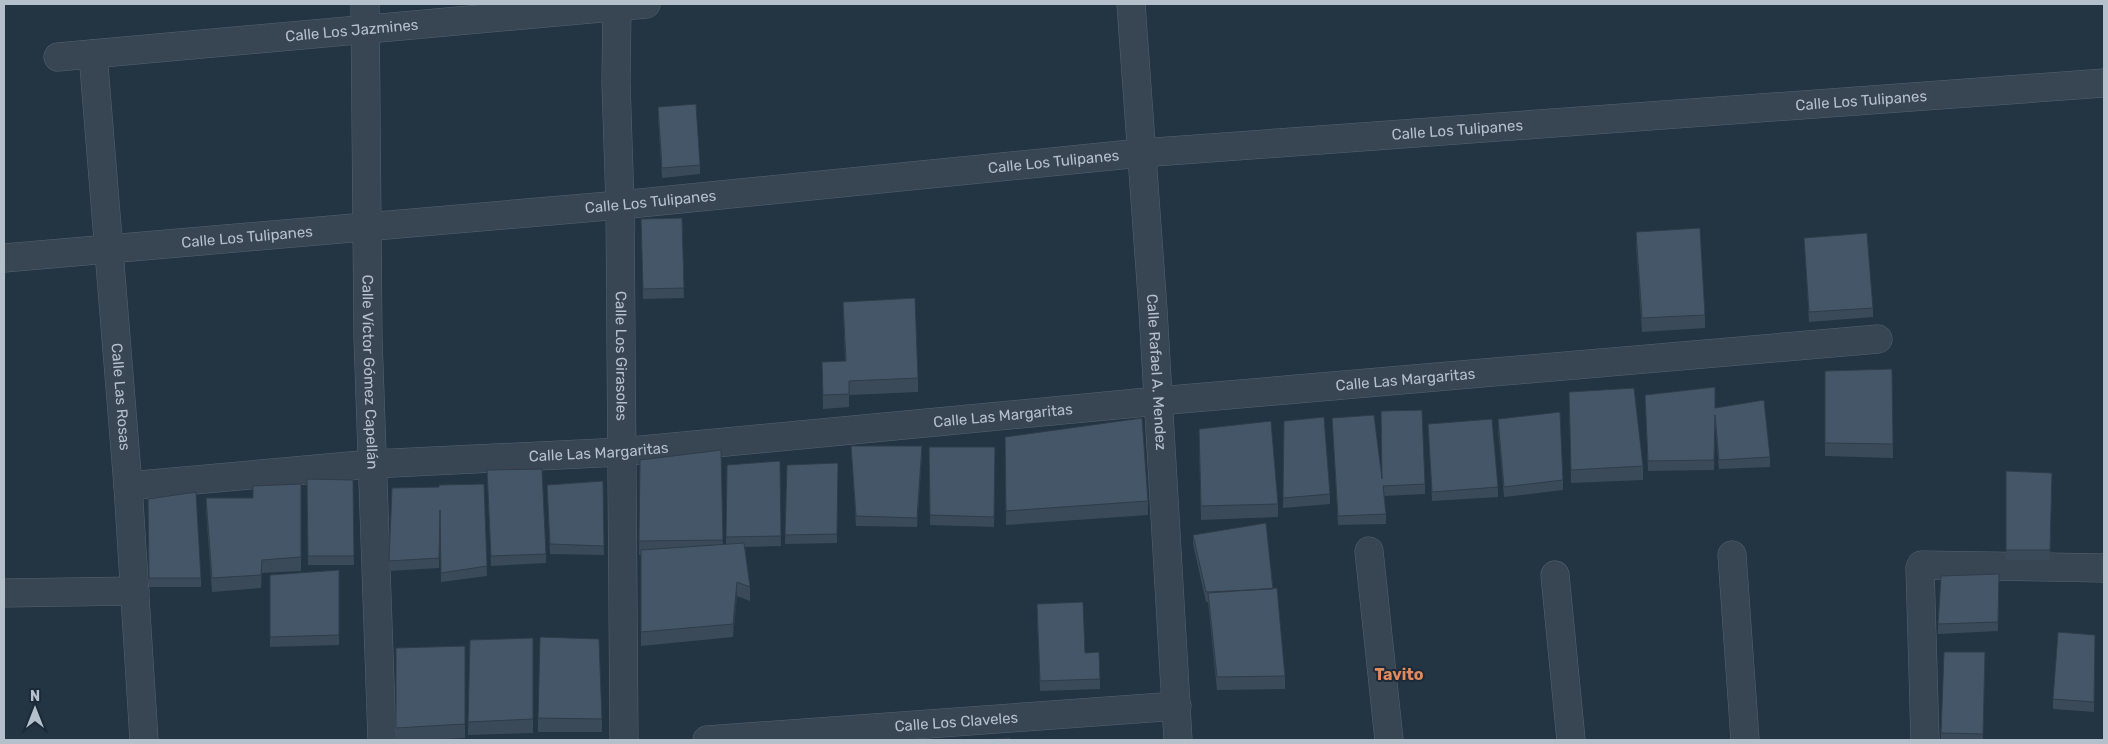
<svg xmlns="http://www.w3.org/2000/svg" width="2108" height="744" viewBox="0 0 2108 744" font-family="Rubik,sans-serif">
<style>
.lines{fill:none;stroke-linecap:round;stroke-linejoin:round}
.minor-casing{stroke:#566370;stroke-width:29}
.minor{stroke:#384553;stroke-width:28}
.wall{fill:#3a4a59}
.shaded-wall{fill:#303c49}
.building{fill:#445668;stroke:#303c49}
.labels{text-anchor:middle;stroke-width:4;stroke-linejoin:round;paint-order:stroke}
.street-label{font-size:15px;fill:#b5c0cd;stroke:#1c2a38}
.neighbourhood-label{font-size:16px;font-weight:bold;fill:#e18a5c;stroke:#1c2a38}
</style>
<rect width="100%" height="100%" fill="#233443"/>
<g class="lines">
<g class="minor-casing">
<g id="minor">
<path id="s1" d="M365 4 368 338 382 740"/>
<path id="s2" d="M617 4 616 82 620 205 624 740"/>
<path id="s3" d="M1131 4 1153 310 1178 740"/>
<path id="s4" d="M93 54 128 486 144 740"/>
<path id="s5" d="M58 57 646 4"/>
<path id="s6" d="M4 258 620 205 1141 153 2104 83"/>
<path id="s7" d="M128 486 372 464 621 452 1158 401 1878 339"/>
<path d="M1369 551 1389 740"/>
<path d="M1732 555 1745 740"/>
<path d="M1555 575 1571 740"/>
<path d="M4 593 135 591"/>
<path id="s8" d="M707 740 1177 706"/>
<path d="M1925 740 1920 568 1921 565 2104 568"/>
</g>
</g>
<use href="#minor" class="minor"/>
</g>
<path class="wall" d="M658 107 700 165V174L662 178 658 117Z
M682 218 684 298 643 299 641 219Z
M1636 232 1705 315V328L1642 332 1636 246Z
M1804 238 1873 308V317L1809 322Z
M843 302 918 378V392L849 395V407L823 409 822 362 845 361Z
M1892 369 1893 458 1825 456V371Z
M1569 392 1643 466V480L1571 483Z
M1645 395 1715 408 1770 457V467L1719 469 1715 425 1714 470 1648 471Z
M1332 418 1382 478 1425 484V494L1384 496 1386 514V524L1338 525Z
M1498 419 1563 480V490L1504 497 1498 429Z
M1284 421 1330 494V504L1283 508Z
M1428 424 1498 487V497L1432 501Z
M1005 437 1148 501V515L1006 525Z
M1199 443 1278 504V517L1201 520Z
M851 446 922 456 917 527 856 526Z
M929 447H995L994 527 930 525Z
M721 450 723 545 726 544 727 465 780 461 781 546 745 547 750 587V601L737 596 733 637 641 646V555H639L640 460Z
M838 463 837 543 785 544 787 465Z
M487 470 546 554V563L491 566Z
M2006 471 2052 473 2050 560H2006Z
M307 479 353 480 354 565H308Z
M603 481 604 555 550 554 547 485Z
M301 484V571L262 573 261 588 212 592 206 511V498H253Z
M484 484 487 576 441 582 440 520 439 568 389 571 392 488 439 487V485Z
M148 499 201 578V587H149Z
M1193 535 1273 589 1285 676V689L1217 690 1208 602H1206L1193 544Z
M339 570V645L270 647V575Z
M1999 574 1998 631 1938 634V624Z
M1037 613 1085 653 1100 679V689L1040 691Z
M2095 635 2094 712 2053 709V699Z
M533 638V733L468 735 470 640Z
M465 646V738L422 740H396V648Z
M1985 652 1983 740H1941V733Z
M538 718 602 719V732H538Z"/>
<path class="shaded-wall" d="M922 446V456L917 527V518Z
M262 560V573L261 588V575Z
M737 582V596L733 637V624Z"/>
<path class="building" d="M696 104 700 165 662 168 658 107Z
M682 218 684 288 643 289 641 219Z
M1700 228 1705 315 1642 318 1636 232Z
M1867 233 1873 308 1809 312 1804 238Z
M915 298 918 378 849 381V394L823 395 822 362 846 361 843 302Z
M1892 369 1893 444 1825 443V371Z
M1715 387V408L1764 400 1770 457 1719 460 1715 415 1714 460 1648 461 1645 395Z
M1634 388 1643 466 1571 470 1569 392Z
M1422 410 1425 484 1383 486 1386 514 1338 516 1332 418 1374 415 1382 479 1381 411Z
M1560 412 1563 480 1504 487 1498 419Z
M1324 417 1330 494 1283 498 1284 421Z
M1142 418 1148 501 1006 511 1005 437Z
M1492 419 1498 487 1432 492 1428 424Z
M1271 421 1278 504 1201 506 1199 429Z
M851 446H922L917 518 856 516Z
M929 447H995L994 517 930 515Z
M721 450 723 540 639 541 640 460Z
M780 461 781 536 726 537 727 465Z
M838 463 837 534 785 535 787 465Z
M542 469 546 554 491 556 487 470Z
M2006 471 2052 473 2050 550H2006Z
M307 479 353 480 354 556H308Z
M603 481 604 546 550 544 547 485Z
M301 484V557L262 560 261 575 212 578 206 498H253V486Z
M484 484 487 566 441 573 440 510 439 558 389 561 392 488 439 487V485Z
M196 492 201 578H149L148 499Z
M1266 523 1273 589 1206 592 1193 535Z
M744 543 750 587 737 582 733 624 641 632V550Z
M339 570V635L270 637V575Z
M1999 574 1998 622 1938 624 1941 576Z
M1277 588 1285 676 1217 677 1208 593Z
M1083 602 1085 653 1099 652 1100 679 1040 681 1037 604Z
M2058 632 2095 635 2094 702 2053 699Z
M540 637 599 639 602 719 538 718Z
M533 638V719L468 722 470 640Z
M465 646V724L396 728V648Z
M1944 652H1985L1983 734 1941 733Z
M1010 738V740H978Z"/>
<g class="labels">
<g class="street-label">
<text dy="5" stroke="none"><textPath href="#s5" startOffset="295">Calle Los Jazmines</textPath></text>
<text dy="5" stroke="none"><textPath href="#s6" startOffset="1864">Calle Los Tulipanes</textPath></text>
<text dy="5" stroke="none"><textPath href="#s6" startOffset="1459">Calle Los Tulipanes</textPath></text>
<text dy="5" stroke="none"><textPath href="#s6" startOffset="1054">Calle Los Tulipanes</textPath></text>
<text dy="5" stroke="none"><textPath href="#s6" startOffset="649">Calle Los Tulipanes</textPath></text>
<text dy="5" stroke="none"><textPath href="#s6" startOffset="244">Calle Los Tulipanes</textPath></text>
<text dy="5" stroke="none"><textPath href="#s2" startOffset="352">Calle Los Girasoles</textPath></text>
<text dy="5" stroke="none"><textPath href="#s1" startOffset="368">Calle Víctor Gómez Capellán</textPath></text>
<text dy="5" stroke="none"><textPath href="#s3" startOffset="369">Calle Rafael A. Mendez</textPath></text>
<text dy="5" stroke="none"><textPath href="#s7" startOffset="1282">Calle Las Margaritas</textPath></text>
<text dy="5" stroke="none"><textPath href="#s4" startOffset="344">Calle Las Rosas</textPath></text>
<text dy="5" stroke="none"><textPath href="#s7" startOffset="878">Calle Las Margaritas</textPath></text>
<text dy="5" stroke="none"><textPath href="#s7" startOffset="472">Calle Las Margaritas</textPath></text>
<text dy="5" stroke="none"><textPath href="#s8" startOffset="250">Calle Los Claveles</textPath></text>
</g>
<g class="neighbourhood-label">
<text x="1399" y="680">Tavito</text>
</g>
</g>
<rect width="2108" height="744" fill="none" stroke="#b5c0cd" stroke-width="10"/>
<g transform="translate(35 709)" stroke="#1c2a38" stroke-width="4" paint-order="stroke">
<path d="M0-4L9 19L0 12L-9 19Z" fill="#b5c0cd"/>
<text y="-8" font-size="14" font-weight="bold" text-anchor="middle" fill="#b5c0cd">N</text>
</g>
</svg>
